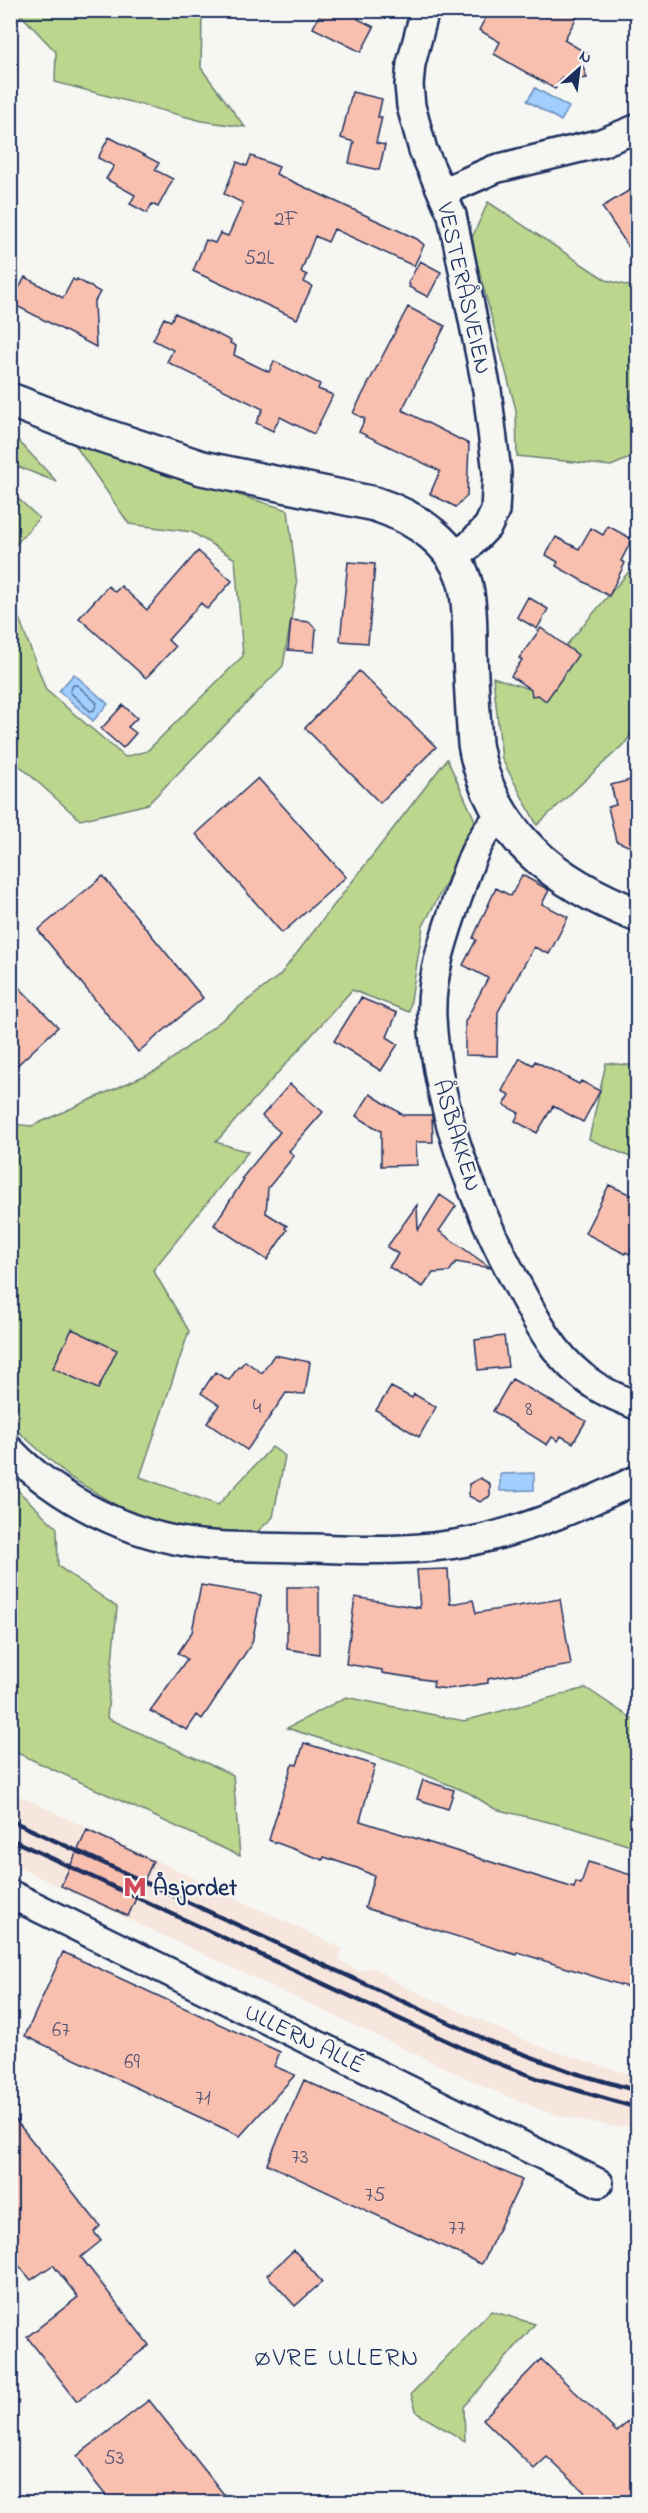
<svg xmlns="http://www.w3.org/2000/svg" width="648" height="2513" viewBox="0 0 648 2513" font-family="'Indie Flower',sans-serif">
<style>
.built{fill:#f7e6de}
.green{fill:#bdd68d;stroke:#6c8276;stroke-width:1.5}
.water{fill:#a1cefc;stroke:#6b8ebd;stroke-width:1.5}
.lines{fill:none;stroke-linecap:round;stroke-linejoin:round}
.shore{stroke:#516f9d;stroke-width:1.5}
.building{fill:#f9c0af;stroke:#1b2f5e;stroke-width:1.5}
.street-casing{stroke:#1b2f5e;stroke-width:32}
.secondary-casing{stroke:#1b2f5e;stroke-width:38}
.street{stroke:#f6f6f2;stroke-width:27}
.secondary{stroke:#f6f6f2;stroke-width:33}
.rail{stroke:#1b2f5e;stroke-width:4.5}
.labels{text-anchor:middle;stroke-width:4.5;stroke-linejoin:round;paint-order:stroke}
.number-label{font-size:21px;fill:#525372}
.street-label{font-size:24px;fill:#1b2f5e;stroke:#f6f6f2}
.poi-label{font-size:24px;font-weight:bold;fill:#1b2f5e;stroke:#f6f6f2;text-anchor:start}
.neighbourhood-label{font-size:26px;letter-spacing:1.5px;fill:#1b2f5e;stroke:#f6f6f2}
</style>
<rect width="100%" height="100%" fill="#f6f6f2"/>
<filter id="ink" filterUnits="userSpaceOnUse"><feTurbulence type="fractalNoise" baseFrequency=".0167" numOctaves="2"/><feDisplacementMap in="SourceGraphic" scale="12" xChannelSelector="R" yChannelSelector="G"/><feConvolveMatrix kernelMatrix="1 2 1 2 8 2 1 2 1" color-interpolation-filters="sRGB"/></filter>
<g filter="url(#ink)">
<path class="built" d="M11 1792 343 1949 338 1960 359 1971 372 1967 403 1986 536 2045 601 2066 629 2074H637V2124L618 2127 574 2119 543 2111 490 2089 11 1864Z"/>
<path class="green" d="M11 10 187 11 202 18 201 68 245 127 202 121 55 82 56 52 22 16 11 21Z
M488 202 606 280 637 288V381L628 406 637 443V455L611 466 517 456 516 410 471 240Z
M10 433H11L57 482 11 464Z
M75 445 288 510 297 585 283 666 148 804 80 820 11 758 10 594 46 690 125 757 147 751 243 656 235 559 192 532 129 524Z
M11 492 39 518 11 550Z
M637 562V724L626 742 537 825 502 759 493 677 529 689Z
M447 759 477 825 423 926 409 1012 352 990 216 1142 248 1152 153 1270 189 1331 140 1477 218 1505 272 1447 285 1456 273 1517 254 1535 196 1539 137 1518 68 1476 11 1425V1124L32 1126 159 1069 280 975Z
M606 1063 637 1066V1160L589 1139Z
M11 1484 57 1528 58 1566 117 1607 107 1718 233 1775 240 1856 11 1750Z
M586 1688 637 1722V1848L573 1828 495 1809 469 1793 399 1764 287 1728 346 1697 464 1721Z
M491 2311 535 2324 464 2407 465 2441 417 2413 411 2394Z"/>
<path class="water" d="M535 88 569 107 561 121 527 101Z
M74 674 108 704 93 721 59 691Z
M534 1473V1490L500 1491V1474Z"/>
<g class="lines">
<path class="shore" d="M73 685H77L97 703 94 710 90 711 70 692Z"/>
</g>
<path class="building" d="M322 10H362L358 19 374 27 361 52 313 28Z
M490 10H581L564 40 588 54 582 64 587 78 567 80 562 77 555 89 494 54 500 42 479 30Z
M352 92 382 99 378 117H382L376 143 385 145 379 170 349 163 354 142 341 138Z
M109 137 159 163 155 170 173 179 158 207 152 204 147 213 130 204 135 195 106 179 114 166 98 158Z
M251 156 279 167 276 174 417 239 424 245 414 266 334 229 328 242 315 236 301 272 307 275 304 282 312 286 297 319 193 271 206 240 215 243 220 233 228 236 243 203 224 194 237 162 247 166Z
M638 185V261L602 207Z
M420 261 441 272 428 297 409 287 410 285 408 283Z
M25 277 63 298 73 279 76 281 77 279 100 292 94 303 96 347 11 303Z
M408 307 445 326 402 410 469 444 467 496 456 507 430 494 440 471 359 432 365 419 353 413Z
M175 313 231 341 230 343 236 346 234 355 269 372 274 361 320 384 318 389 333 395 314 434 280 417 273 431 256 423 263 409 167 362 173 350 153 340 164 318 171 321Z
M608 526 632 539 621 561 625 563 609 596 556 566 558 562 546 555 556 537 579 549 591 528 603 535Z
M198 551 232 581 207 609 201 603 168 640 175 647 146 678 79 618 108 586 115 592 121 586 147 610Z
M348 562 375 564 368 643 340 641Z
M528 597 548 609 537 629 517 617Z
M291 620 309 622 316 629 314 652 288 650Z
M541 628 578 655 546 701 538 695 532 696 531 690 511 676 522 660 519 658Z
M359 671 436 747 380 803 305 728Z
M123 705 137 718 128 727 136 733 123 748 101 729Z
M258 778 346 877 282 933 196 834Z
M638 778V850L616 841 608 807 616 805 611 785Z
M522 875 549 890 542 904 568 917 549 954 534 947 498 1012 497 1056 465 1055V1022L488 978 463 965 476 940 473 938 496 888 511 896Z
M103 876 203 998 138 1052 38 930Z
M10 978 58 1027 10 1072Z
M361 998 397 1013 387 1037 398 1044 381 1071 334 1041Z
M520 1058 533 1065 535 1061 579 1084 581 1081 600 1091 583 1122 553 1106 537 1133 515 1121 519 1113 504 1105 510 1095 502 1091Z
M290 1084 323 1112 289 1151 294 1156 268 1188 266 1213 287 1226 285 1228 287 1230 267 1260 214 1225 244 1179 242 1178 280 1132 262 1116Z
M370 1094 403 1115H432L433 1142H416L417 1165 381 1166V1131L356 1116Z
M609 1185 638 1198V1237L629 1254 626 1252 625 1254 585 1233Z
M440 1195 456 1206 439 1231 491 1268 456 1262 449 1272 433 1273 423 1287 389 1267 398 1254 387 1247 417 1205 418 1230Z
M72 1329 117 1350 98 1389 53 1368Z
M504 1336 508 1367 478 1370 475 1340Z
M274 1355 310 1362 305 1394 286 1393 247 1450 207 1423 219 1405 201 1393 215 1372 229 1380 239 1366 240 1367 245 1361 262 1373Z
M512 1379 586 1421 573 1443 561 1436 558 1441 552 1437 547 1445 493 1411Z
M391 1387 412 1398 414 1394 436 1407 419 1437 376 1410Z
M480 1478 490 1484V1496L480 1502 469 1496V1484Z
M448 1569 450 1604 473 1600 476 1613 560 1599 571 1665 488 1679V1683L447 1689 433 1687 434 1681 382 1673V1670L346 1664 355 1597 420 1608 417 1570Z
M201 1585 261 1595 252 1643 202 1719 197 1715 187 1730 150 1711 187 1659 178 1653 192 1632Z
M287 1587H319V1654L287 1649Z
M304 1743 375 1765 360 1821 574 1888 576 1882 581 1884 588 1862 638 1877V1957L629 1986 627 1987 517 1952V1955L365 1908 374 1876 357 1868 324 1857 323 1860 269 1840 291 1767 293 1764 297 1765Z
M423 1780 454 1790 448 1809 417 1799Z
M87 1830 153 1861 128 1916 61 1886Z
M63 1952 280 2052 274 2066 295 2075 240 2136 25 2036Z
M304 2080 522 2180 483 2262 481 2264 267 2164Z
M10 2113 100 2226 94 2232 101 2241 81 2257 149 2345 77 2401 27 2337 78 2297 53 2265 31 2280 10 2255Z
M294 2250 322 2282 295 2306 267 2275Z
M541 2359 617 2432 638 2412V2502H595L547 2457 534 2469 483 2419Z
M149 2400 230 2502H111L95 2482 77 2456Z"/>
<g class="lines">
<g class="street-casing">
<path id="street" d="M425 10 411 64 409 85 411 106 423 150 452 215 487 390 497 473 495 511 488 526 469 546 452 555
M443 192 495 169 601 143 638 128
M501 815C478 836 468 866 459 894 445 934 430 975 432 1018 437 1112 475 1206 519 1288 536 1320 553 1353 582 1376 598 1390 618 1398 638 1406
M10 1450C58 1500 130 1536 199 1544 236 1548 275 1547 313 1548 366 1550 419 1552 472 1541 530 1529 584 1505 638 1479
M10 1894 599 2183"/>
</g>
<g class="secondary-casing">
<path id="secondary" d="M10 400 90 431 202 468 375 504C415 517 456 543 466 587 470 608 470 630 470 652 471 683 473 714 475 744 490 834 557 884 638 915"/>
</g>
<use href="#street" class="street"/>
<use href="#secondary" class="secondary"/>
<path class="rail" d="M10 1820 491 2042 575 2073 638 2091
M10 1839 484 2058 539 2079 638 2108"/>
</g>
</g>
<defs>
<g id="metro-bare" transform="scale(1.8)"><path d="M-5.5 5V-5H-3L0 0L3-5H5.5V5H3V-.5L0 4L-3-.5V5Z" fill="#d1495b" stroke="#f6f6f2" stroke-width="2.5" paint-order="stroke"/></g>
</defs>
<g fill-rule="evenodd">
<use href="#metro-bare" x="135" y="1887"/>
</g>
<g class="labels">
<g class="number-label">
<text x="286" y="225">2F</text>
<text x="259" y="264">52L</text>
<text x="257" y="1413">4</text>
<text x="529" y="1415">8</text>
<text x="61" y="2036">67</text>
<text x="132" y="2068">69</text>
<text x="203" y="2104">71</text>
<text x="300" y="2163">73</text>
<text x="375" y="2201">75</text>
<text x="457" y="2234">77</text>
<text x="114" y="2464">53</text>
</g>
<g class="street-label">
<text transform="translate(465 288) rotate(77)" y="8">VESTERÅSVEIEN</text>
<text transform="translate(458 1135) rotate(73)" y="8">ÅSBAKKEN</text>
<text transform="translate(305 2038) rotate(26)" y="8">ULLERN ALLÉ</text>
</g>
<g class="poi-label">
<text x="153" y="1895">Åsjordet</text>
</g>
<g class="neighbourhood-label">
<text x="337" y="2365">ØVRE ULLERN</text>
</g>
</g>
<rect width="648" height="2513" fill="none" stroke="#f6f6f2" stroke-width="36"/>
<rect x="18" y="18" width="612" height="2477" fill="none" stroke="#1b2f5e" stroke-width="2" filter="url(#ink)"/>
<g transform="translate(579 69) rotate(28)" stroke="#f6f6f2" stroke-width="4.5" paint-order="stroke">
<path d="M0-4.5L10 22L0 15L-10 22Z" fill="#1b2f5e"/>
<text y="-9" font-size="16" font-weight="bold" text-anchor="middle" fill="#1b2f5e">N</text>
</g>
</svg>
